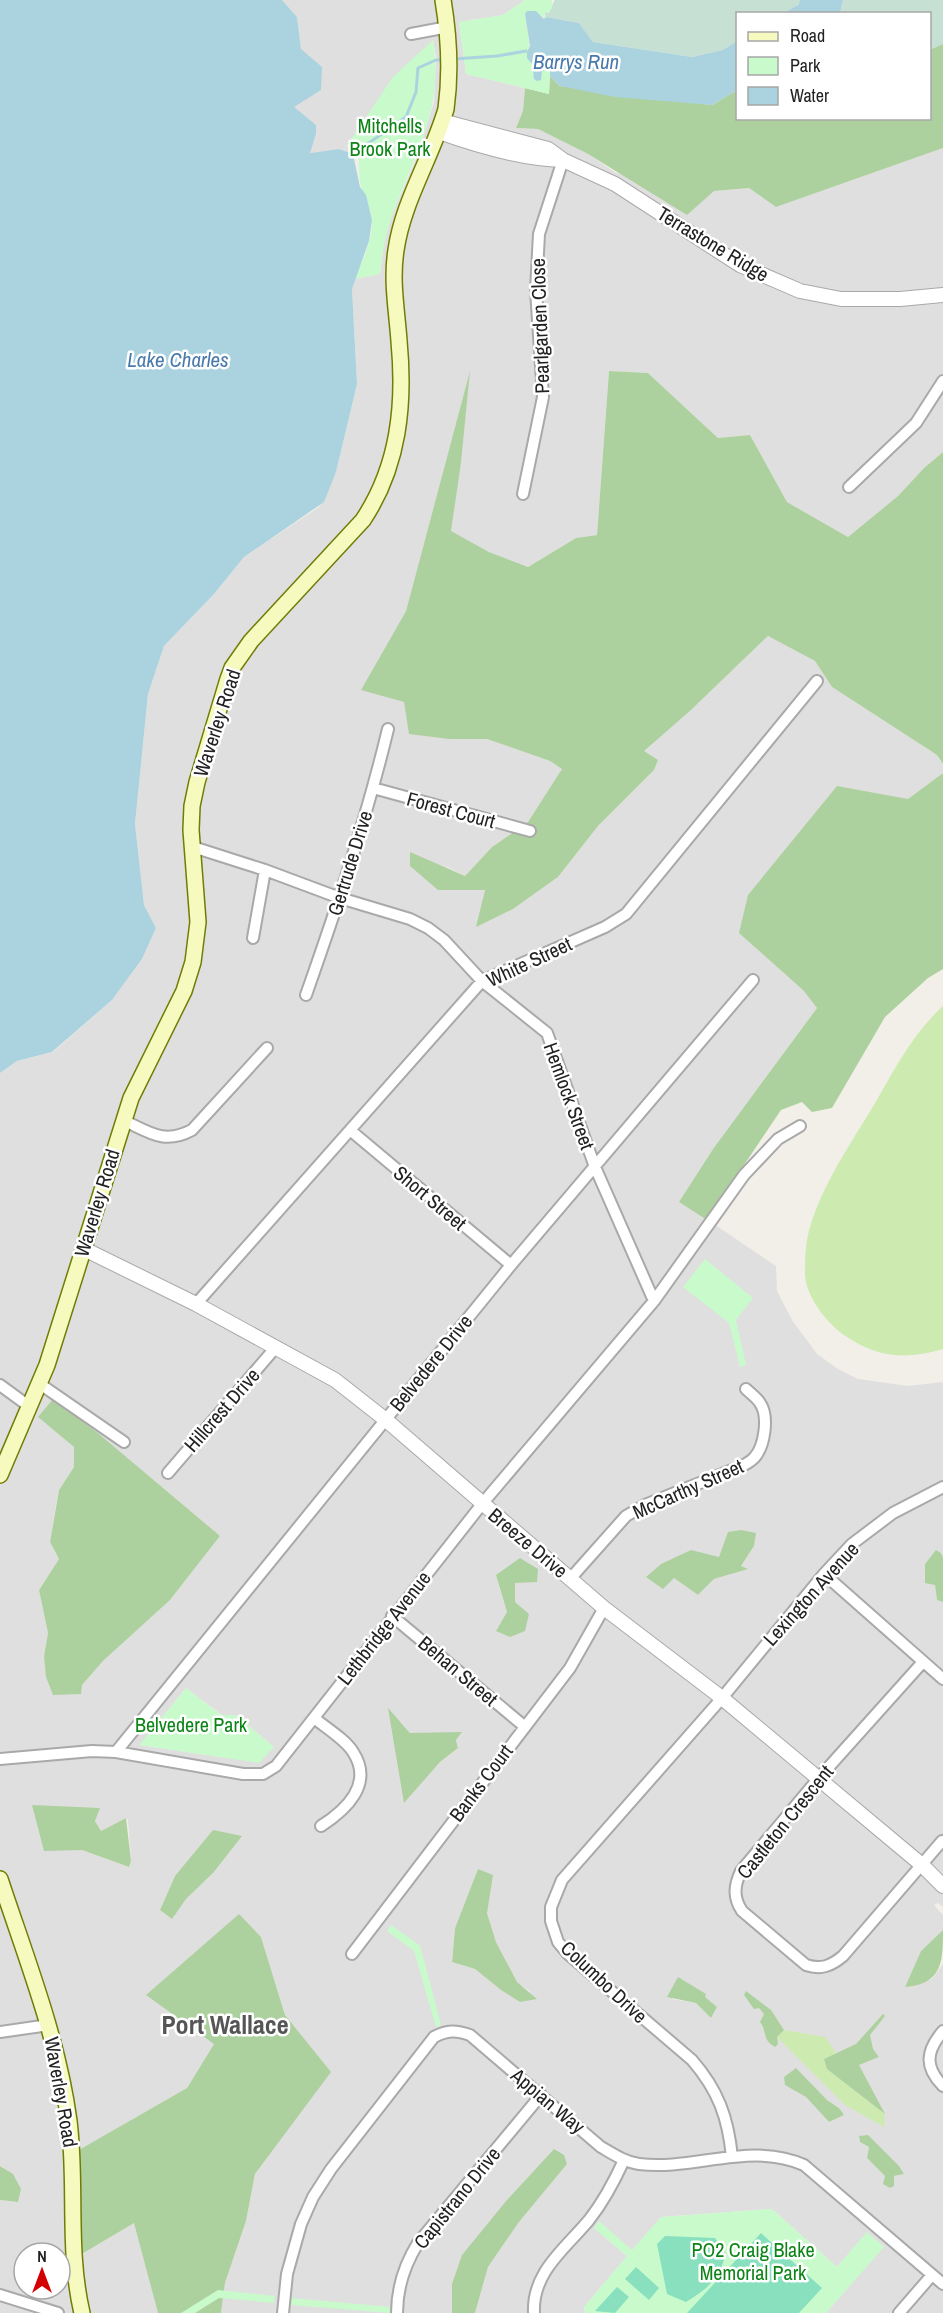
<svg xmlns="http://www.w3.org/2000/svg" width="943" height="2313" viewBox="0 0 943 2313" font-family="'Archivo Narrow',sans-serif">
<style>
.residential{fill:#e0dfdf;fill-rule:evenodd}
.grass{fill:#cdebb0}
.forest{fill:#add19e}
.wetland{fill:#c6e0d4}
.park{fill:#c8facc}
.pitch{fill:#88e0be}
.water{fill:#aad3df}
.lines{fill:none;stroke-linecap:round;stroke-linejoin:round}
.stream{stroke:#aad3df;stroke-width:3}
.minor-casing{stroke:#a9a9a9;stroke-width:14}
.tertiary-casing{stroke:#a9a9a9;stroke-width:16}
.secondary-casing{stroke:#707d05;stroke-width:18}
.minor{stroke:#fff;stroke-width:10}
.tertiary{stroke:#fff;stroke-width:14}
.secondary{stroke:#f7fabf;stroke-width:15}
.labels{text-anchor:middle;stroke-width:5;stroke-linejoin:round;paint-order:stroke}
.park-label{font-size:20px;fill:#0c8416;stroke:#fff}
.street-label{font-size:20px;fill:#222;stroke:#fff}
.water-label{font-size:21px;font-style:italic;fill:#4a7aab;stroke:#fff}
.district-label{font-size:26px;font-weight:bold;fill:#555;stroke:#fff}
</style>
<rect width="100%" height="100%" fill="#f2efe9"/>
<path class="residential" d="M282 0H525L503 15 459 22 466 74 525 88 523 112 516 128 538 129 588 154 616 173 714 191 749 188 776 207 943 148V452L924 468 898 496 848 537 787 502 750 435 718 438 648 373 609 371 597 535 576 538 528 567 489 552 450 531 461 463 469 376 406 611 362 689 404 702 449 739H487L550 761 563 769 528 822 492 847 465 876 439 863 485 890 477 926 513 909 558 877 598 826 654 770 643 751 691 710 768 636 815 661 832 687 937 755 943 764V773L908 799 803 990 817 1008 713 1149 680 1201 776 1266 777 1291 792 1320 817 1354 838 1369 858 1379 908 1386 943 1382V1558L941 1553 925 1564 935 1585 937 1600 943 1602V1907L938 1903 934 1905 943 1915V1930L921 1951 906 1985 912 1986 932 1979 943 1964V2313H826L883 2247 867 2233 837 2267 772 2209 661 2217 633 2250 594 2228 627 2256 584 2307 585 2313H475L488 2267 519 2222 567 2164 564 2155 452 2284V2313H221L225 2283 246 2221 255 2174 330 2072 285 2015 261 1937 214 2044 187 2088 77 2151 78 2257 135 2222 158 2313H0V2200L17 2202 3 2167 0 2166V1073L17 1061 53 1052 112 1000 142 959 156 928 144 905 135 824 148 694 164 646 214 594 244 557 319 507 336 472 357 384 352 289 355 279 380 274 384 243 391 217 416 159 434 102 436 56 433 40 347 146 356 147 353 154 339 149 309 153 316 134 293 107 301 49 297 17ZM39 1417 220 1536 170 1600 103 1661 82 1685 44 1656 48 1633 39 1590 59 1559 50 1542 56 1505 59 1490 74 1467V1447ZM754 1546 741 1566 747 1569 714 1579 698 1595 674 1578 719 1557ZM496 1575 515 1583V1602L507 1612ZM186 1688 222 1715H236L274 1747 207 1755 140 1745ZM401 1722 410 1733H461L456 1740 458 1748 440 1762 412 1792ZM99 1808 95 1821 101 1831 126 1818 128 1820 131 1861 129 1867 82 1850ZM478 1869 487 1913 496 1942 517 1983 531 1992 501 1990 475 1969 452 1962 455 1928ZM213 1873 186 1899 172 1918 160 1910 175 1876ZM678 1978 717 2007 711 2018 696 2003 672 1999ZM795 2089 827 2100 839 2108 843 2115 829 2122 806 2097ZM859 2136 904 2174 894 2176V2186L890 2188 885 2176 867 2158 869 2147 860 2142ZM24 2253H60V2289H24Z"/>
<path class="grass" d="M943 1006V1349C905 1360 877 1358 844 1335 827 1323 807 1298 805 1276 805 1265 805 1251 807 1240 815 1197 848 1147 871 1110 892 1074 912 1034 943 1006Z
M784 2030 825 2037 836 2053 825 2059 849 2086 885 2114 884 2127 845 2105 777 2037Z"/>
<path class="forest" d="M943 44V148L776 207 749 188 714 191 687 215 588 154 538 129 516 128 523 111 525 88 549 94 550 76 560 86 712 105 737 90 738 118H930V46Z
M470 371 461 463 451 531 489 552 528 567 576 538 597 535 609 371 648 373 718 438 750 435 787 502 848 537 898 496 924 468 943 452V764L937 755 832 687 815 661 768 636 691 710 644 751 658 760 654 770 598 826 558 877 513 909 476 927 485 890H438L410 866V852L465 876 492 847 528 822 562 769 550 761 487 739H449L409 734 404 702 361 690 406 611Z
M943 773V969L928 978 885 1017 832 1108 812 1112 802 1102 781 1110 707 1220 679 1202 713 1149 817 1008 803 990 739 933 748 895 837 786 908 799Z
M53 1399 99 1434 220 1536 170 1600 103 1661 82 1685 81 1694 53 1695 46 1677 44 1656 48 1633 39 1590 59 1559 50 1542 59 1490 74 1467V1447L38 1417Z
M741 1530 756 1533 754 1546 741 1566 748 1569 714 1579 698 1595 674 1578 663 1589 646 1577 661 1564 691 1550 719 1557 728 1532Z
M936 1550 941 1553 943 1558V1602L937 1600 935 1585 925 1583V1564Z
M520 1558 538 1569 537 1582 515 1583V1602L529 1614 525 1631 510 1637 496 1631 507 1612 496 1575Z
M388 1708 410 1733 462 1732 456 1740 458 1748 440 1762 404 1803Z
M32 1805 100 1808 95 1821 101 1831 126 1818 131 1861 129 1867 82 1850 44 1851Z
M213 1830 242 1836 213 1873 186 1899 172 1919 160 1910 175 1876Z
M478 1869 493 1875 487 1913 496 1942 517 1982 537 1999 520 2002 501 1990 475 1969 452 1962 455 1928Z
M239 1914 261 1937 285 2015 331 2072 255 2174 246 2221 225 2283 221 2313H158L134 2223 77 2257V2151L187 2088 214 2044 146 1995Z
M943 1930C943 1961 943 1984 905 1987L921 1951Z
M678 1977 706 1994 705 1997 717 2007 711 2018 696 2003 667 1997Z
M746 1991 771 2010 784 2030 777 2037 778 2044 775 2047C761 2039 768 2032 760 2022L764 2014 759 2008 754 2009 744 1995Z
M883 2014 885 2016 870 2035 873 2049 879 2057 859 2065 885 2114 827 2069 824 2059 856 2044Z
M796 2068 827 2100 839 2108 844 2115 829 2122 806 2097 785 2085 784 2077Z
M868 2135 899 2166 904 2174 894 2176V2186L890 2188 883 2184 885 2176 867 2158 869 2147 860 2142 859 2136Z
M554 2149 564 2155 567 2164 519 2222 488 2267 475 2313H452V2284L462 2255 507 2200Z
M0 2166 13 2174 21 2189 18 2202 0 2200Z"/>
<path class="wetland" d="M555 0H800C792 21 755 13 738 14L737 41 723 50 692 57 593 42 579 23 546 17 544 11 548 13C552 9 552 4 555 0Z
M843 0H943V44L930 50V14H840Z"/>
<path class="park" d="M525 0H552V8L548 13 544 12 546 19 537 12 525 14 533 74 541 77 542 71 550 69 549 94 466 74 459 22 503 15Z
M433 40C445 108 414 155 392 216 385 235 382 255 380 274L355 279C362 261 373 240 372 220 371 209 366 199 362 189 359 183 358 160 360 153L356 147H346L393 77Z
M705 1259 753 1298 736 1320 746 1365 740 1367 729 1323 683 1287Z
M186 1688 221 1715H236L274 1747 259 1763 139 1745Z
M391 1925 419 1945 421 1949 441 2025 436 2027 414 1951 387 1931Z
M772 2209 837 2267 867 2232 884 2247 826 2313H585L584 2307 627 2256 594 2228 599 2221 632 2250 661 2217Z
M218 2290 275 2296 274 2303 219 2298 195 2313H181Z
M291 2298 391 2307 390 2313 291 2305Z"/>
<path class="pitch" d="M761 2233 822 2288 799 2313H687Z
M665 2236 715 2238 726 2254C718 2280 709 2288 686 2302L667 2294 657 2244Z
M636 2267 659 2288 649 2300 625 2279Z
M617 2287 629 2297 615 2313 595 2311Z"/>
<path class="water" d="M0 0H282L297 17 301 49 322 67 321 90 294 107 316 125V134L310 153 339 149 353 154 360 187 366 195 372 220 369 241 352 289 357 384 336 472 324 502 244 557 214 594 164 646 148 694 135 824 144 905 156 928 142 959 112 1000 52 1052 17 1061 0 1073Z
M800 0H843L840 13H784L798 5Z
M527 11H536L544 19 546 17 579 23 593 42 692 57 723 50 737 41V90L712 105 615 97 560 86 550 76V69L542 71 541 80 537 81 534 79 532 64 527 58V52L530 46 525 14Z"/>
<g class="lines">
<path class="stream" d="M453 59 497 56 526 51
M353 154 406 117 416 92 418 68 436 60H444"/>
<g class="minor-casing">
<path id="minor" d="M411 34 448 27
M849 487 916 423 943 381
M523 494 543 397 536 290 539 234 563 160
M373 788 530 831
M193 847 265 870 340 898 410 919 428 928 444 940 482 981 547 1033 595 1167 654 1301
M253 938 265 870
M306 995C337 907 366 820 388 729
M123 1120C149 1132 164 1145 192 1130L267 1048
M350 1130 511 1265
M196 1304 482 981 605 927 626 914 817 681
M40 1384 124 1442
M0 1385 30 1407
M168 1473 276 1347
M824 1574 943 1679
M570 1579 626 1516 645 1505 742 1466C746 1464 751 1461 754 1458 765 1446 769 1416 760 1403 757 1398 750 1393 746 1389
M392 1616 524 1726
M922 1663 818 1779 741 1871C734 1886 733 1897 742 1911L806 1965C821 1970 831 1966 843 1956L942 1841
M314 1718C325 1727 346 1740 353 1752 374 1784 346 1810 321 1826
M116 1752 511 1265 753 980
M0 1759 92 1751 116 1752 243 1774H263L276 1766 482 1504 654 1301 744 1175 778 1139 800 1126
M352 1954 570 1668 604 1608
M943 2031C926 2051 924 2067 943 2086
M0 2032 49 2025
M732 2157C728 2117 718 2090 692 2060L568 1954 558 1942 551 1921V1907L562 1880 722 1698 824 1574 852 1544 893 1513 943 1487
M0 2295 58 2313
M283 2313 287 2274 301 2224 313 2197 331 2169 434 2037C447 2030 456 2030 470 2035L601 2147C613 2154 625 2162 639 2164 694 2171 751 2141 804 2165L943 2284
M397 2313C397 2287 405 2264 418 2243L541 2095
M534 2313C532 2272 565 2249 589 2220 604 2201 614 2182 624 2160
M899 2313 932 2275"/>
</g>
<g class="tertiary-casing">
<path id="tertiary" d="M442 121 548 149 563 160 615 184 740 265 800 291 841 299H900L943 295
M439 132C478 146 522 159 563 160
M82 1248 196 1304 335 1380 386 1420 604 1608 722 1698 922 1865 943 1886"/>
</g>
<g class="secondary-casing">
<path id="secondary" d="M0 1475 47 1365 131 1098 184 991 193 962 198 922 191 830 192 806 197 782 228 679 232 668 251 641 363 520C399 466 405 404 399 341 397 311 391 281 396 250 403 201 432 157 446 109 451 73 449 36 443 0
M0 1879C26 1958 58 2038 69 2121 77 2185 67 2249 82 2313"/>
</g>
<use href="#minor" class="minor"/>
<use href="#tertiary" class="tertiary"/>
<use href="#secondary" class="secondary"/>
</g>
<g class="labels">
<g class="park-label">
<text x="390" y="133">Mitchells<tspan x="390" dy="23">Brook Park</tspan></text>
<text x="191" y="1732">Belvedere Park</text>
<text x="753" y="2257">PO2 Craig Blake<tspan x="753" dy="23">Memorial Park</tspan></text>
</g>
<g class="street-label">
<text transform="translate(713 244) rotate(31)" y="7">Terrastone Ridge</text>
<text transform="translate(540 326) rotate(-92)" y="7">Pearlgarden Close</text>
<text transform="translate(217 723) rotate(-72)" y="7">Waverley Road</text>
<text transform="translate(451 810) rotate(15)" y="7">Forest Court</text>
<text transform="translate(350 863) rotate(-73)" y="7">Gertrude Drive</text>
<text transform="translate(529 962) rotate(-25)" y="7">White Street</text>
<text transform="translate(569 1096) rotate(70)" y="7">Hemlock Street</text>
<text transform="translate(430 1198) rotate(40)" y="7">Short Street</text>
<text transform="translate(97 1203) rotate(-73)" y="7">Waverley Road</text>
<text transform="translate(431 1363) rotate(-51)" y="7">Belvedere Drive</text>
<text transform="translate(222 1410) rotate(-49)" y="7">Hillcrest Drive</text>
<text transform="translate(688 1489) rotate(-24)" y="7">McCarthy Street</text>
<text transform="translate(528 1543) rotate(40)" y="7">Breeze Drive</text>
<text transform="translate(811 1594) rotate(-48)" y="7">Lexington Avenue</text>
<text transform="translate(384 1628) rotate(-52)" y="7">Lethbridge Avenue</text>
<text transform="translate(458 1671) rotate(40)" y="7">Behan Street</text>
<text transform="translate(481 1783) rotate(-53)" y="7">Banks Court</text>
<text transform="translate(785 1822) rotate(-51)" y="7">Castleton Crescent</text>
<text transform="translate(604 1982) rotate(43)" y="7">Columbo Drive</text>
<text transform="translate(61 2092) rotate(80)" y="7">Waverley Road</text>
<text transform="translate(548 2101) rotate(40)" y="7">Appian Way</text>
<text transform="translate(457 2198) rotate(-51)" y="7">Capistrano Drive</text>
</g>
<g class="water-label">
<text x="576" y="69">Barrys Run</text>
<text x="178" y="367">Lake Charles</text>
</g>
<g class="district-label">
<text x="225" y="2034">Port Wallace</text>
</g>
</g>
<rect x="736" y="12" width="195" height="108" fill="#ffffff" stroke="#a7a7a7" stroke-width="1.5"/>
<rect x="748" y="32" width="30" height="9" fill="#f7fabf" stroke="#a7a7a7" stroke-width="1.5"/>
<text x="790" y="42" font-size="18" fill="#222222">Road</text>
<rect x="748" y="57" width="30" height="18" fill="#c8facc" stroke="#a7a7a7" stroke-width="1.5"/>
<text x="790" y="72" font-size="18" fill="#222222">Park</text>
<rect x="748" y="87" width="30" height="18" fill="#aad3df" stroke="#a7a7a7" stroke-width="1.5"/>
<text x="790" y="102" font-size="18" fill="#222222">Water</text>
<g transform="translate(42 2271)"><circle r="28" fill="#ffffff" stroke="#a7a7a7" stroke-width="1.5"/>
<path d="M0-4.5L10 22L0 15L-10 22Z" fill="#d40000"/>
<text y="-9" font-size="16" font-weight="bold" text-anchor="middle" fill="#222222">N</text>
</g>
</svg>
